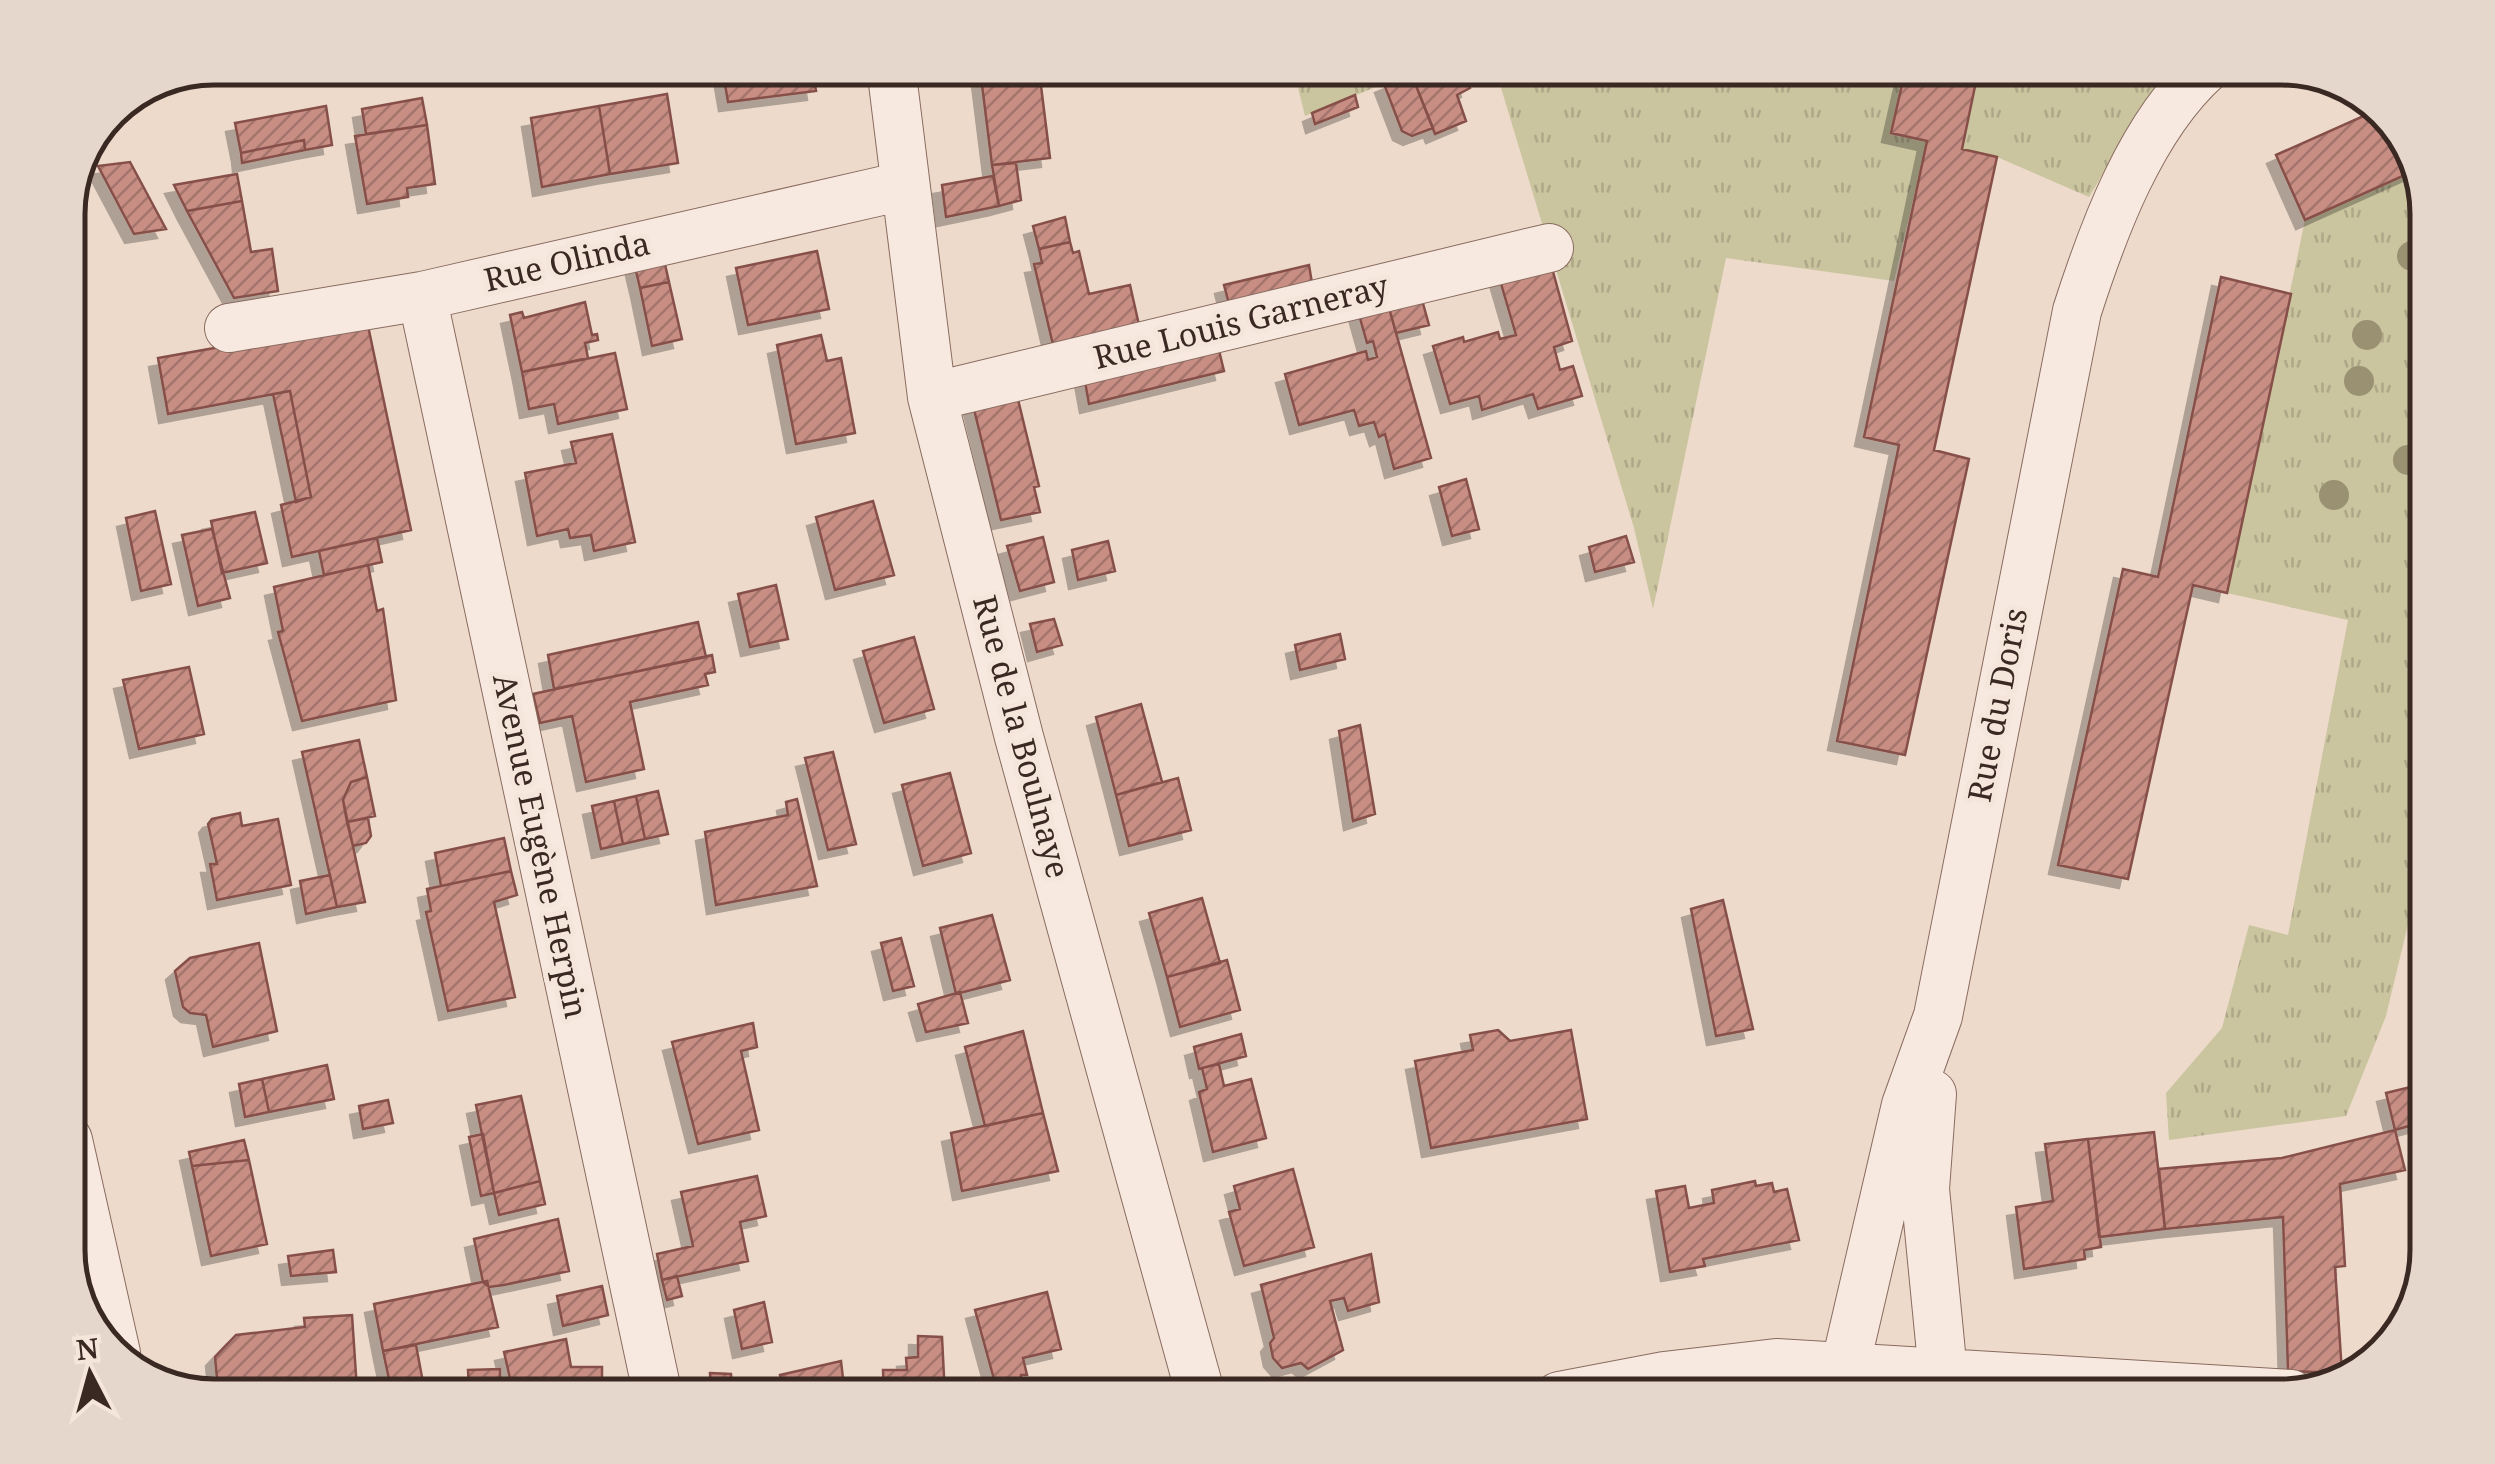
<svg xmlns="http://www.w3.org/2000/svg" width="2495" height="1464" viewBox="0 0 2495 1464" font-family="'Noto Serif',serif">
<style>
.grass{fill:url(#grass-tufts)}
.building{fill:url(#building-hatch);stroke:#865048;stroke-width:2.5;filter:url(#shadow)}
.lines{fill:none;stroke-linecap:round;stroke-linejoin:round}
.street-casing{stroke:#896b60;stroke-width:50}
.street{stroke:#f7e9df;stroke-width:48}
.tree{fill:#999172}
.labels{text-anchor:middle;stroke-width:10;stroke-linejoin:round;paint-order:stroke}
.street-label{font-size:32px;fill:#3a2823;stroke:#f4e6db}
.rim{fill:none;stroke:#3a2823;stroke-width:5}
</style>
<defs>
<pattern id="grass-tufts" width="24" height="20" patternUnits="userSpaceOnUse" patternTransform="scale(2.5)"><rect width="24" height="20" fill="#cac49f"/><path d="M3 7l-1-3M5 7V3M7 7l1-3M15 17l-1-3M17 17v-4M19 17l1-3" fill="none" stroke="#aea889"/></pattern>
<pattern id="building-hatch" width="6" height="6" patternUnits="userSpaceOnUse" patternTransform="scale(2.5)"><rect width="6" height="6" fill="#c88e84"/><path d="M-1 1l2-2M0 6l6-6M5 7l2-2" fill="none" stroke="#a3746c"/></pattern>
<filter id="shadow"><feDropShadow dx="-9" dy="9" stdDeviation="0" flood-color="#0004"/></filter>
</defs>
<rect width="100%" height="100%" fill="#eddacb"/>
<path class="grass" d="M1293 67H1422V68L1305 116Z
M1495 68H1906L1892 133 1927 141 1894 281 1726 258 1653 609 1634 528Z
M1979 68H2167L2089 197 1997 157 1962 149Z
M2416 170 2427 205V845L2386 1016 2346 1116 2169 1140 2166 1093 2222 1028 2249 925 2288 935 2348 620 2227 593 2305 220Z"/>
<path class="building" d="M722 67H812L816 91 728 102Z
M1423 67H1494L1467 78 1470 88 1457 95 1466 121 1435 134 1411 73Z
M1906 67H1979L1962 149 1997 157 1934 450 1969 459 1905 755 1837 741 1899 445 1864 437 1927 141 1891 133Z
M1039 70 1050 158 992 165 981 77Z
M1411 73 1433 128 1412 136 1402 131 1384 84Z
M667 94 678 163 610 174 599 106Z
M1355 95 1358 107 1315 124 1312 113Z
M422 98 427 125 366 134 362 109Z
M326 106 332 145 305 150 304 140 241 153 235 123Z
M599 106 610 174 542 187 531 118Z
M2377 110 2408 140 2416 170 2305 220 2276 155Z
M427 125 435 184 407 188 408 197 367 204 355 136Z
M304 140 305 150 242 163 241 153Z
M130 162 166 229 134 234 98 166Z
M1016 163 1021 200 999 206 992 165Z
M237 174 242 201 187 211 174 185Z
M993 176 999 206 946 217 942 185Z
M242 201 251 252 272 249 278 291 234 298 187 211Z
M1065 217 1070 242 1039 249 1033 226Z
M1070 242 1073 253 1079 251 1089 294 1130 285 1139 325 1053 345 1034 264 1042 263 1039 249Z
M817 251 829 309 748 325 736 268Z
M1549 257 1572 341 1554 347 1560 370 1573 366 1582 396 1538 409 1533 394 1482 410 1479 396 1450 404 1433 346 1463 337 1464 342 1498 332 1500 339 1516 335 1497 270Z
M664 260 669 282 640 288 635 267Z
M1309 265 1312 283 1229 304 1224 285Z
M2221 277 2291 294 2227 593 2193 585 2128 879 2058 865 2123 569 2158 577Z
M669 282 682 339 652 346 640 288Z
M1419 289 1429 325 1396 333 1386 297Z
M1386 297 1431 458 1394 469 1385 434 1379 437 1374 422 1359 426 1354 410 1299 425 1285 374 1366 351 1368 360 1377 357 1373 341 1367 343 1356 304Z
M585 302 592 335 597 334 598 340 585 343 588 358 522 372 510 315 522 312 524 318Z
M367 321 411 530 292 557 281 505 311 497 290 391 168 414 158 358Z
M821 335 827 361 841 358 855 433 796 444 777 345Z
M1216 338 1224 371 1089 404 1083 371Z
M615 353 627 409 558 424 554 404 529 409 522 372Z
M1015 387 1039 486 1034 487 1040 512 1001 520 971 397Z
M290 391 311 497 296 502 273 394Z
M612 434 635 542 594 551 591 535 570 538 568 529 537 536 525 473 576 463 571 442Z
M1466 479 1479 529 1452 536 1439 487Z
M873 501 894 575 835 590 816 517Z
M155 511 171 584 141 591 126 518Z
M255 512 267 563 222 573 211 521Z
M212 529 230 598 198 606 182 535Z
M1626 536 1634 562 1595 572 1589 547Z
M1043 537 1054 582 1020 591 1007 546Z
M377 538 382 562 324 575 319 551Z
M1108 541 1115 571 1078 580 1072 550Z
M368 565 377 611 383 609 396 700 302 721 278 632 283 631 274 587Z
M776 585 788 639 750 647 738 594Z
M1054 619 1062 645 1037 652 1030 624Z
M698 622 706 657 554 689 548 655Z
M1340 634 1345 659 1300 670 1295 645Z
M914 637 934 709 884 723 863 651Z
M712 655 715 672 705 674 708 685 630 702 644 769 586 782 572 716 540 723 533 694Z
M189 667 204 734 139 749 123 680Z
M1141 704 1162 782 1116 795 1096 717Z
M1360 725 1375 814 1353 821 1339 731Z
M359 740 367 777 351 782 343 800 365 902 337 907 302 752Z
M833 752 856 844 828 850 805 758Z
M950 773 971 853 923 866 902 785Z
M367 777 375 816 347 822 343 800 351 782Z
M1178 778 1191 830 1129 846 1116 795Z
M658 791 668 834 645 839 636 796Z
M636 796 645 839 623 844 614 801Z
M797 799 817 886 716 905 705 832 788 815 786 802Z
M614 801 623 844 601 849 592 806Z
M240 813 242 826 278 819 291 885 217 900 210 864H217L208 824 212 819Z
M368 818 371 836 366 843 353 846 347 822Z
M504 838 511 871 441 886 435 853Z
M511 871 517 895 494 902 515 997 448 1011 426 912 431 911 427 889Z
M330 875 337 907 306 914 300 881Z
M1202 898 1220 963 1167 977 1149 913Z
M1723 900 1753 1029 1716 1036 1691 909Z
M992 915 1010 980 956 994 940 928Z
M901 938 914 986 893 991 881 943Z
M259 943 277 1031 213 1047 206 1015 190 1013 183 1007 175 971 190 958Z
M1227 960 1240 1010 1180 1027 1167 977Z
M960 992 968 1023 926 1032 918 1004Z
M753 1023 757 1047 741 1051 759 1130 698 1144 672 1042Z
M1498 1030 1510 1041 1571 1030 1587 1119 1431 1148 1415 1061 1473 1050 1470 1035Z
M1023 1031 1043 1113 985 1126 965 1047Z
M1241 1034 1246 1056 1199 1069 1194 1047Z
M1219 1064 1224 1086 1251 1079 1266 1138 1213 1152 1199 1092 1207 1089 1202 1068Z
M327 1065 334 1099 269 1112 262 1079Z
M262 1079 269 1112 245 1117 239 1084Z
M2427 1083V1121L2395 1130 2386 1093Z
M521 1096 540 1181 494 1193 476 1105Z
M388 1100 393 1123 363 1129 359 1106Z
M1043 1113 1058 1171 962 1191 951 1133Z
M2395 1130 2405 1170 2340 1184 2345 1266 2335 1267 2342 1373 2288 1371 2283 1217 2165 1229 2159 1169 2282 1158Z
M2154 1132 2165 1229 2099 1237 2088 1139Z
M483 1134 494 1193 481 1196 469 1137Z
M2088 1139 2101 1247 2084 1250 2085 1259 2024 1269 2016 1207 2053 1201 2045 1144Z
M244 1140 249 1160 192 1166 189 1152Z
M249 1160 267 1244 211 1256 192 1166Z
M1293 1169 1314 1247 1244 1266 1229 1212 1240 1209 1234 1186Z
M757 1176 766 1216 740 1222 748 1261 662 1280 657 1254 693 1246 681 1192Z
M540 1181 545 1204 499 1215 494 1193Z
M1755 1181 1756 1186 1772 1183 1774 1192 1787 1189 1799 1240 1703 1259 1705 1266 1670 1272 1656 1191 1685 1186 1689 1208 1714 1203 1712 1190Z
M558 1219 569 1271 504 1285 489 1287 483 1282 474 1239Z
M333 1250 336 1272 291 1276 288 1256Z
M1371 1254 1379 1302 1348 1311 1344 1298 1330 1301 1343 1350 1308 1369 1301 1363 1282 1368 1273 1358 1270 1343 1274 1338 1261 1285Z
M677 1276 682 1296 667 1300 662 1280Z
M487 1281 498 1327 383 1351 374 1304Z
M602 1286 608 1315 563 1326 557 1296Z
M1047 1292 1061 1349 1023 1358 1027 1375H1021L1019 1386 1006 1388 1004 1380 995 1383 975 1310Z
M764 1302 772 1342 742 1349 734 1310Z
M352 1315 357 1390 308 1396H226L218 1389 215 1357 236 1335 305 1327 304 1318Z
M918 1336 942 1337 945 1396H884L883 1370H907L906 1358 918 1357Z
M566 1339 571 1367H602V1396H514L504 1352Z
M416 1345 422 1377 390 1384 383 1351Z
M841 1361 845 1396H784L780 1375Z
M500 1369V1396H440L439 1391H469L468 1370Z
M710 1373 731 1374 732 1385 781 1382 784 1396H711Z
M1814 1388 1815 1396H1760Z"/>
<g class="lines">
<g class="street-casing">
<path id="street" d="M891 67 932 397 1019 737 1201 1396
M422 296 658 1396
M229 328 422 296 903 186
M932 397 1549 248
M1932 1094 1925 1189 1943 1373
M68 1140 116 1353
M1845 1367 1906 1105 1938 1016 2077 311C2103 230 2141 126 2207 67
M1559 1396 1664 1376 1776 1363 2291 1394"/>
</g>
<use href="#street" class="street"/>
</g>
<g class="tree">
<circle cx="2412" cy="256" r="15"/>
<circle cx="2367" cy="335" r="15"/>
<circle cx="2359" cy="381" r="15"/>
<circle cx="2408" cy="460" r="15"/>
<circle cx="2334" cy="495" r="15"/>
</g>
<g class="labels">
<g class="street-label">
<text transform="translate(567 262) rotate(-13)" y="11">Rue Olinda</text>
<text transform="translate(1241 322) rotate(-14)" y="11">Rue Louis Garneray</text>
<text transform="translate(1998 705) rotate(-79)" y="11">Rue du Doris</text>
<text transform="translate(1021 737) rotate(75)" y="11">Rue de la Boulnaye</text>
<text transform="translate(540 846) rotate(78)" y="11">Avenue Eugène Herpin</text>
</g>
</g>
<path d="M0 0H2495V1464H0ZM214 85H2281A129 129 0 0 1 2410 214V1250A129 129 0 0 1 2281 1379H214A129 129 0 0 1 85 1250V214A129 129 0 0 1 214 85Z" fill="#e5d7cc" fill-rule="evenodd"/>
<path class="rim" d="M214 85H2281A129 129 0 0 1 2410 214V1250A129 129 0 0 1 2281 1379H214A129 129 0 0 1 85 1250V214A129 129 0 0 1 214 85Z"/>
<g transform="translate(90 1374) rotate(354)" stroke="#f4e6db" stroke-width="8" paint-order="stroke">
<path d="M0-8L18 38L0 25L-18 38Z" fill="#3a2823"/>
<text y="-15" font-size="28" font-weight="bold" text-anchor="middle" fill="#3a2823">N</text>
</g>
</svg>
